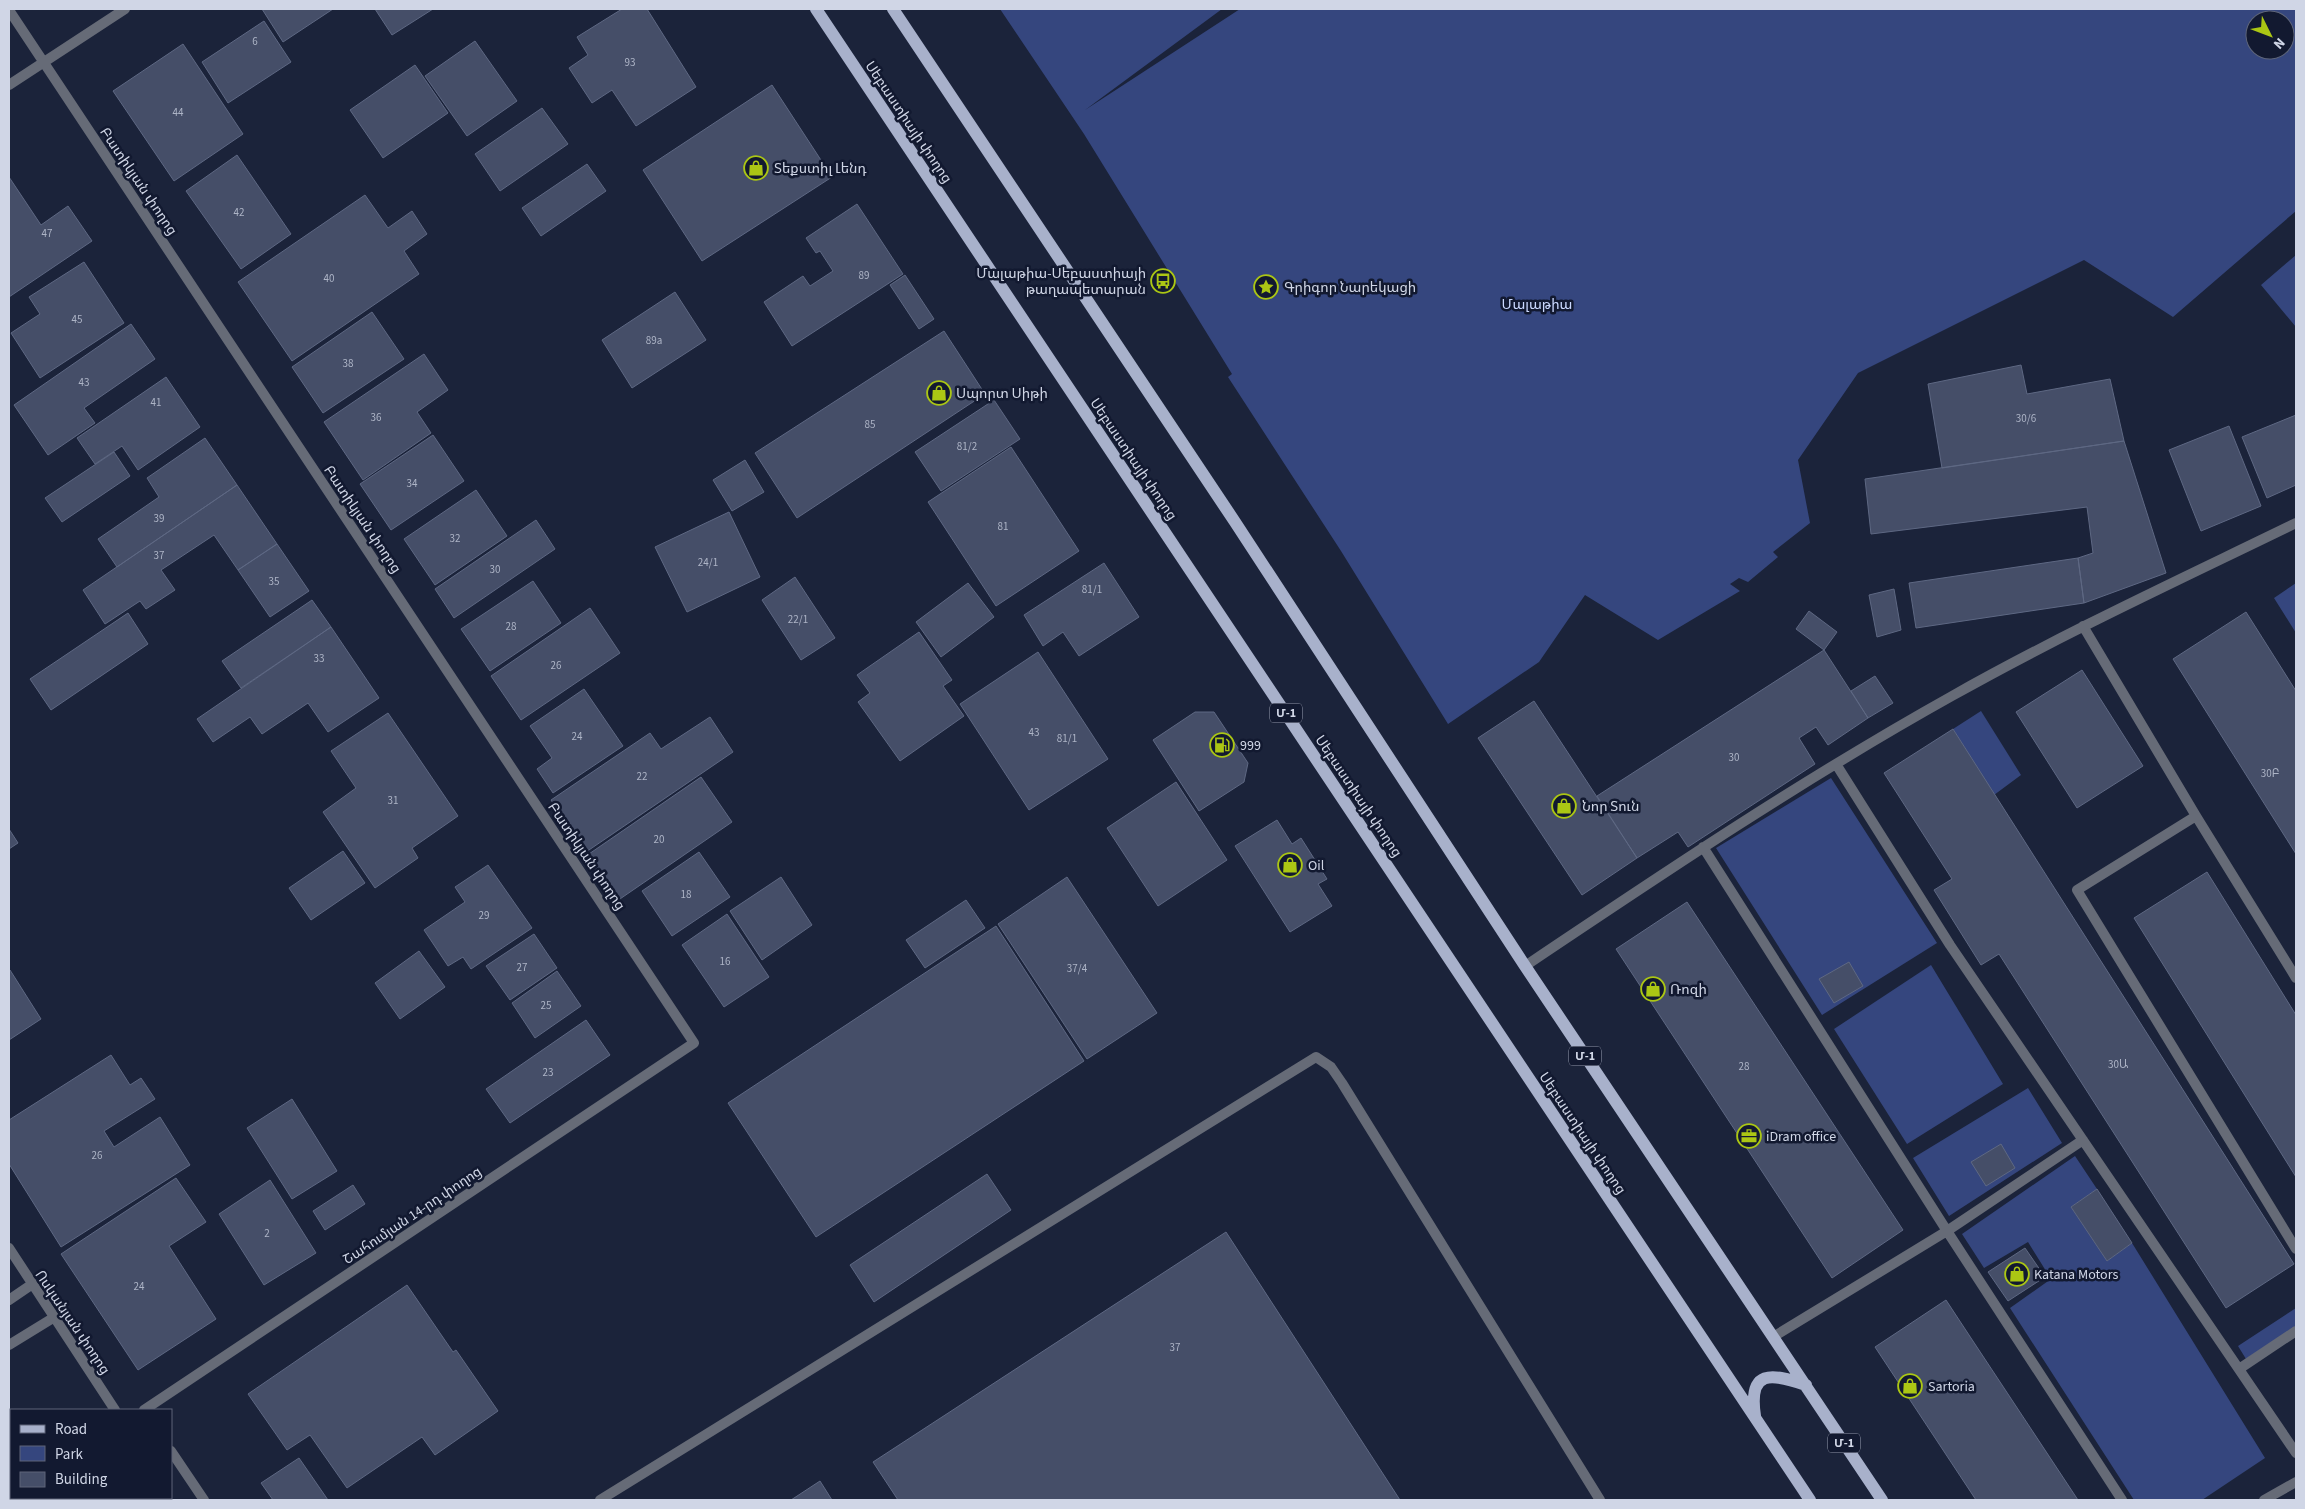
<svg xmlns="http://www.w3.org/2000/svg" width="2305" height="1509" viewBox="0 0 2305 1509" font-family="'Source Sans 3','Noto Sans Armenian',sans-serif">
<style>
.green{fill:#35467e;fill-rule:evenodd}
.building{fill:#454e68;stroke:#5e6883}
.lines{fill:none;stroke-linecap:round;stroke-linejoin:round}
.lane{stroke:#666b77;stroke-width:10}
.street{stroke:#666b77;stroke-width:10}
.primary{stroke:#a8b1cb;stroke-width:12}
.labels{text-anchor:middle;stroke-width:5;stroke-linejoin:round;paint-order:stroke}
.number-label{font-size:11px;fill:#adb4c6}
.shield{fill:#121930;stroke:#979daf;stroke-width:1}
.shield-label{font-size:12px;font-weight:bold;fill:#d0d6e6}
.street-label{font-size:14px;fill:#d0d6e6;stroke:#121930}
.poi-label{font-size:14px;fill:#d0d6e6;stroke:#121930;text-anchor:start}
.park-label{font-size:14px;fill:#cbd9ff;stroke:#121930}
</style>
<rect width="100%" height="100%" fill="#1b233a"/>
<path class="green" d="M1000 9H1222L1085 110 1240 9H2296V211L2173 317 2084 260 1858 373 1798 460 1810 523 1773 552 1778 557 1748 582 1739 578 1730 584 1740 591 1658 640 1585 595 1539 662 1448 724 1341 551 1228 377 1232 374 1084 134ZM2255 20H2285V50H2255Z
M2296 255V327L2261 285Z
M2296 583V633L2274 598Z
M1981 711 2021 775 1994 795 1953 729Z
M1831 778 1937 943 1822 1015 1716 848Z
M1931 965 2003 1084 1907 1144 1834 1029Z
M2028 1088 2062 1143 1949 1216 1913 1158Z
M2075 1156 2097 1189 2071 1207 2107 1261 2132 1243 2265 1458 2202 1500H2134L2010 1308 2051 1279 2028 1242 1984 1268 1962 1234Z
M2296 1308V1326L2246 1359 2238 1346Z"/>
<path class="building" d="M262 9H333L283 42Z
M375 9H433L392 35Z
M622 9H647L696 87 636 126 612 90 592 103 569 68 588 55 577 37Z
M264 21 291 62 228 103 202 62Z
M475 41 517 101 467 136 425 76Z
M183 44 243 134 174 181 113 91Z
M415 65 448 113 383 158 350 110Z
M772 85 832 177 702 261 643 170Z
M542 108 568 144 500 191 475 154Z
M237 155 291 234 241 269 186 191Z
M587 164 606 191 541 236 522 208Z
M9 177 41 225 68 206 92 241 9 297Z
M365 195 388 228 412 211 427 234 404 251 419 274 292 361 238 282Z
M857 204 903 274 792 346 764 302 803 276 810 286 833 271 820 251 816 253 806 238Z
M84 262 124 323 40 378 11 333 40 314 29 297Z
M905 275 934 319 919 329 890 285Z
M675 292 706 340 632 388 602 340Z
M372 312 404 359 323 413 292 367Z
M131 324 155 359 84 408 95 423 48 455 14 405Z
M944 331 985 394 797 518 755 453Z
M424 354 448 390 417 412 431 433 363 480 324 422Z
M2021 365 2027 394 2110 379 2124 441 1942 468 1928 384Z
M166 377 200 427 138 470 122 446 95 464 77 438Z
M994 400 1020 439 941 491 915 452Z
M2296 415V485L2267 498 2242 437Z
M2229 426 2261 506 2201 531 2169 450Z
M433 435 464 481 391 530 360 484Z
M205 438 237 485 117 567 98 539 159 497 147 478Z
M2124 441 2166 573 2084 603 2078 558 2093 553 2087 507 1871 534 1865 479Z
M1011 447 1079 551 996 606 928 502Z
M114 452 130 476 62 522 45 498Z
M745 460 764 492 732 511 713 480Z
M237 485 277 544 238 570 214 535 161 570 175 590 146 609 140 601 105 624 83 590Z
M476 490 507 536 435 585 404 539Z
M729 512 760 577 687 612 655 547Z
M536 520 555 549 454 618 435 589Z
M277 544 309 591 270 617 238 570Z
M2078 558 2084 603 1916 628 1909 583Z
M1104 563 1139 617 1079 656 1063 632 1043 646 1024 615Z
M795 577 835 638 801 660 762 600Z
M533 581 561 623 490 671 461 629Z
M968 583 994 617 941 657 916 622Z
M1894 589 1901 630 1877 637 1869 595Z
M312 600 331 627 241 688 222 661Z
M590 608 620 653 521 720 491 676Z
M1809 611 1837 632 1824 650 1796 629Z
M2246 612 2296 691V854L2173 659Z
M128 613 148 644 51 710 30 679Z
M331 627 379 698 328 732 308 703 262 734 250 717 213 742 197 719Z
M919 632 952 680 943 686 964 716 900 761 858 702 870 693 857 675Z
M1824 650 1868 718 1828 745 1816 727 1799 738 1815 764 1688 847 1678 832 1637 858 1597 796Z
M1038 652 1108 759 1029 810 960 704Z
M2082 670 2143 766 2077 808 2016 712Z
M1875 676 1893 703 1868 718 1851 691Z
M584 689 623 746 553 793 537 769 552 758 530 726Z
M1534 701 1637 858 1582 895 1478 738Z
M1195 712H1214L1248 763 1244 782 1199 811 1153 740Z
M388 713 458 816 412 848 418 858 375 888 323 812 356 788 331 751Z
M710 717 733 752 586 852 551 800 650 733 661 749Z
M1953 729 2294 1264 2226 1308 1999 954 1981 965 1934 890 1952 879 1884 773Z
M701 777 732 822 617 901 586 856Z
M1176 782 1227 860 1158 906 1107 828Z
M1277 820 1292 844 1301 838 1327 879 1318 884 1332 906 1290 932 1235 846Z
M9 829 18 843 9 849Z
M343 851 365 883 311 920 289 888Z
M699 852 730 897 672 936 642 891Z
M488 865 532 928 471 969 463 957 448 966 424 930 465 902 455 887Z
M2207 872 2296 1015V1177L2134 918Z
M781 877 812 925 762 960 730 911Z
M1067 877 1157 1013 1087 1059 998 924Z
M966 900 985 928 925 968 906 940Z
M1687 902 1903 1230 1832 1278 1616 949Z
M727 914 769 977 724 1007 682 945Z
M996 926 1084 1061 816 1237 728 1103Z
M534 934 557 968 510 1000 486 966Z
M419 951 445 987 400 1019 375 983Z
M1849 962 1863 986 1834 1003 1819 979Z
M10 970 41 1019 9 1040V971Z
M557 971 581 1006 535 1038 512 1003Z
M586 1020 610 1055 510 1123 486 1089Z
M111 1055 130 1085 141 1078 155 1099 104 1131 114 1147 160 1117 190 1165 61 1247 9 1164V1120Z
M292 1099 337 1171 292 1199 247 1128Z
M2001 1144 2015 1168 1986 1186 1971 1162Z
M987 1174 1011 1210 874 1302 850 1265Z
M176 1178 206 1222 169 1246 216 1319 138 1370 61 1254Z
M270 1180 316 1253 264 1285 219 1214Z
M353 1185 365 1204 325 1230 313 1211Z
M2097 1189 2132 1243 2107 1261 2071 1207Z
M1226 1232 1400 1500H898L873 1462Z
M2025 1248 2045 1277 2008 1301 1988 1272Z
M407 1285 453 1352 456 1350 498 1411 435 1455 422 1437 347 1488 310 1435 287 1450 248 1394Z
M1946 1300 1969 1335 2078 1500H1976L1875 1347Z
M9 1441 11 1445V1488L9 1490Z
M299 1458 328 1500H273L261 1483Z
M820 1481 832 1500H791Z"/>
<g class="lines">
<path class="lane" d="M2083 626 2196 816 2296 978
M1836 764 1950 945 2296 1453
M2196 816 2077 890 2296 1249
M1703 847 1947 1231 2122 1500
M1525 966C1665 872 1805 778 1952 696 2064 633 2181 579 2296 523
M1773 1337 1947 1231 2083 1140
M9 1345 53 1318
M2239 1369 2296 1331
M21 1500 25 1498
M600 1500 1316 1057 1331 1067 1342 1083 1600 1500
M2264 1500 2296 1482"/>
<path class="street" d="M9 10 694 1043 144 1410
M9 85 125 9
M9 1248 115 1410
M9 1300 31 1285
M171 1451 204 1500
M81 1500 84 1498"/>
<path class="primary" d="M816 9 1810 1500
M893 9 1235 522 1525 966 1882 1500
M1755 1416C1748 1369 1771 1373 1806 1385"/>
</g>
<defs>
<g id="shop-ring" transform="scale(1.25)"><circle r="9.5" fill="#121930" stroke="#abc614" stroke-width="1.5"/><path d="M-5-2.5h2.3a2.7 3.5 0 0 1 5.4 0H5L5.5 6h-11ZM-1.5-2.5h3a1.5 2.3 0 0 0-3 0Z" fill="#abc614"/></g>
<g id="bus-ring" transform="scale(1.25)"><circle r="9.5" fill="#121930" stroke="#abc614" stroke-width="1.5"/><path d="M-5-6H5V4H4V6H2V4H-2V6H-4V4H-5ZM-3.5-4V0h7V-4ZM-3.5 1.2v1.5H-2V1.2ZM2 1.2v1.5H3.5V1.2Z" fill="#abc614"/></g>
<g id="sight-ring" transform="scale(1.25)"><circle r="9.5" fill="#121930" stroke="#abc614" stroke-width="1.5"/><path d="M0-6L1.8-2.2L6-1.7L2.9 1.2L3.7 5.4L0 3.3L-3.7 5.4L-2.9 1.2L-6-1.7L-1.8-2.2Z" fill="#abc614"/></g>
<g id="fuel-ring" transform="scale(1.25)"><circle r="9.5" fill="#121930" stroke="#abc614" stroke-width="1.5"/><path d="M-5.5-6h7V0h2V4h1.3V-2.5L3-4.5l.8-.8L6-3V5H2.5V1h-1V6h-7ZM-4.2-4.7v3.2H.2V-4.7Z" fill="#abc614"/></g>
<g id="office-ring" transform="scale(1.25)"><circle r="9.5" fill="#121930" stroke="#abc614" stroke-width="1.5"/><path d="M-6-3h4V-5.5h4V-3h4V5H-6ZM-1-4.5V-3h2v-1.5ZM-6 0V1H6V0Z" fill="#abc614"/></g>
</defs>
<g fill-rule="evenodd">
<use href="#shop-ring" x="756" y="168"/>
<use href="#bus-ring" x="1163" y="281"/>
<use href="#sight-ring" x="1266" y="287"/>
<use href="#shop-ring" x="939" y="393"/>
<use href="#fuel-ring" x="1222" y="745"/>
<use href="#shop-ring" x="1564" y="806"/>
<use href="#shop-ring" x="1290" y="865"/>
<use href="#shop-ring" x="1653" y="989"/>
<use href="#office-ring" x="1749" y="1136"/>
<use href="#shop-ring" x="2017" y="1274"/>
<use href="#shop-ring" x="1910" y="1386"/>
</g>
<g class="labels">
<g class="number-label">
<text x="255" y="45">6</text>
<text x="630" y="66">93</text>
<text x="178" y="116">44</text>
<text x="239" y="216">42</text>
<text x="47" y="237">47</text>
<text x="864" y="279">89</text>
<text x="329" y="282">40</text>
<text x="77" y="323">45</text>
<text x="654" y="344">89a</text>
<text x="348" y="367">38</text>
<text x="84" y="386">43</text>
<text x="156" y="406">41</text>
<text x="376" y="421">36</text>
<text x="2026" y="422">30/6</text>
<text x="870" y="428">85</text>
<text x="967" y="450">81/2</text>
<text x="412" y="487">34</text>
<text x="159" y="522">39</text>
<text x="1003" y="530">81</text>
<text x="455" y="542">32</text>
<text x="159" y="559">37</text>
<text x="708" y="566">24/1</text>
<text x="495" y="573">30</text>
<text x="274" y="585">35</text>
<text x="1092" y="593">81/1</text>
<text x="798" y="623">22/1</text>
<text x="511" y="630">28</text>
<text x="319" y="662">33</text>
<text x="556" y="669">26</text>
<text x="1034" y="736">43</text>
<text x="577" y="740">24</text>
<text x="1067" y="742">81/1</text>
<text x="1734" y="761">30</text>
<text x="2270" y="777">30Բ</text>
<text x="642" y="780">22</text>
<text x="393" y="804">31</text>
<text x="659" y="843">20</text>
<text x="686" y="898">18</text>
<text x="484" y="919">29</text>
<text x="725" y="965">16</text>
<text x="522" y="971">27</text>
<text x="1077" y="972">37/4</text>
<text x="546" y="1009">25</text>
<text x="2118" y="1068">30Ա</text>
<text x="1744" y="1070">28</text>
<text x="548" y="1076">23</text>
<text x="97" y="1159">26</text>
<text x="267" y="1237">2</text>
<text x="139" y="1290">24</text>
<text x="1175" y="1351">37</text>
</g>
<g class="shield">
<rect x="1270" y="703.5" width="32" height="19" rx="4"/>
<rect x="1569" y="1046.5" width="32" height="19" rx="4"/>
<rect x="1828" y="1433.5" width="32" height="19" rx="4"/>
</g>
<g class="shield-label">
<text x="1286" y="717">Մ-1</text>
<text x="1585" y="1060">Մ-1</text>
<text x="1844" y="1447">Մ-1</text>
</g>
<g class="street-label">
<text transform="translate(909 122) rotate(56)" y="5">Սեբաստիայի փողոց</text>
<text transform="translate(139 181) rotate(56)" y="5">Բատիկյան փողոց</text>
<text transform="translate(1134 459) rotate(56)" y="5">Սեբաստիայի փողոց</text>
<text transform="translate(363 519) rotate(56)" y="5">Բատիկյան փողոց</text>
<text transform="translate(1359 796) rotate(56)" y="5">Սեբաստիայի փողոց</text>
<text transform="translate(587 856) rotate(56)" y="5">Բատիկյան փողոց</text>
<text transform="translate(1583 1133) rotate(56)" y="5">Սեբաստիայի փողոց</text>
<text transform="translate(412 1215) rotate(-34)" y="5">Շահումյան 14-րդ փողոց</text>
<text transform="translate(73 1322) rotate(56)" y="5">Ոսկանյան փողոց</text>
</g>
<g class="poi-label">
<text x="774" y="173">Տեքստիլ Լենդ</text>
<text x="1146" y="278" text-anchor="end">Մալաթիա-Սեբաստիայի<tspan x="1146" dy="16">թաղապետարան</tspan></text>
<text x="1284" y="292">Գրիգոր Նարեկացի</text>
<text x="956" y="398">Սպորտ Սիթի</text>
<text x="1240" y="750">999</text>
<text x="1582" y="811">Նոր Տուն</text>
<text x="1308" y="870">Oil</text>
<text x="1670" y="994">Ռոզի</text>
<text x="1766" y="1141">iDram office</text>
<text x="2034" y="1279">Katana Motors</text>
<text x="1928" y="1391">Sartoria</text>
</g>
<g class="park-label">
<text x="1537" y="309">Մալաթիա</text>
</g>
</g>
<rect width="2305" height="1509" fill="none" stroke="#d0d6e6" stroke-width="20"/>
<rect x="10" y="1409" width="162" height="90" fill="#121930" stroke="#5e6579"/>
<rect x="20" y="1425" width="25" height="8" fill="#a8b1cb" stroke="#5e6579"/>
<text x="55" y="1434" font-size="15" fill="#d0d6e6">Road</text>
<rect x="20" y="1446" width="25" height="15" fill="#35467e" stroke="#5e6579"/>
<text x="55" y="1459" font-size="15" fill="#d0d6e6">Park</text>
<rect x="20" y="1472" width="25" height="15" fill="#454e68" stroke="#5e6579"/>
<text x="55" y="1484" font-size="15" fill="#d0d6e6">Building</text>
<g transform="translate(2270 35) rotate(132)"><circle r="24" fill="#121930" stroke="#5e6579"/>
<path d="M0-4L9 19L0 12L-9 19Z" fill="#abc614"/>
<text y="-8" font-size="14" font-weight="bold" text-anchor="middle" fill="#d0d6e6">N</text>
</g>
</svg>
